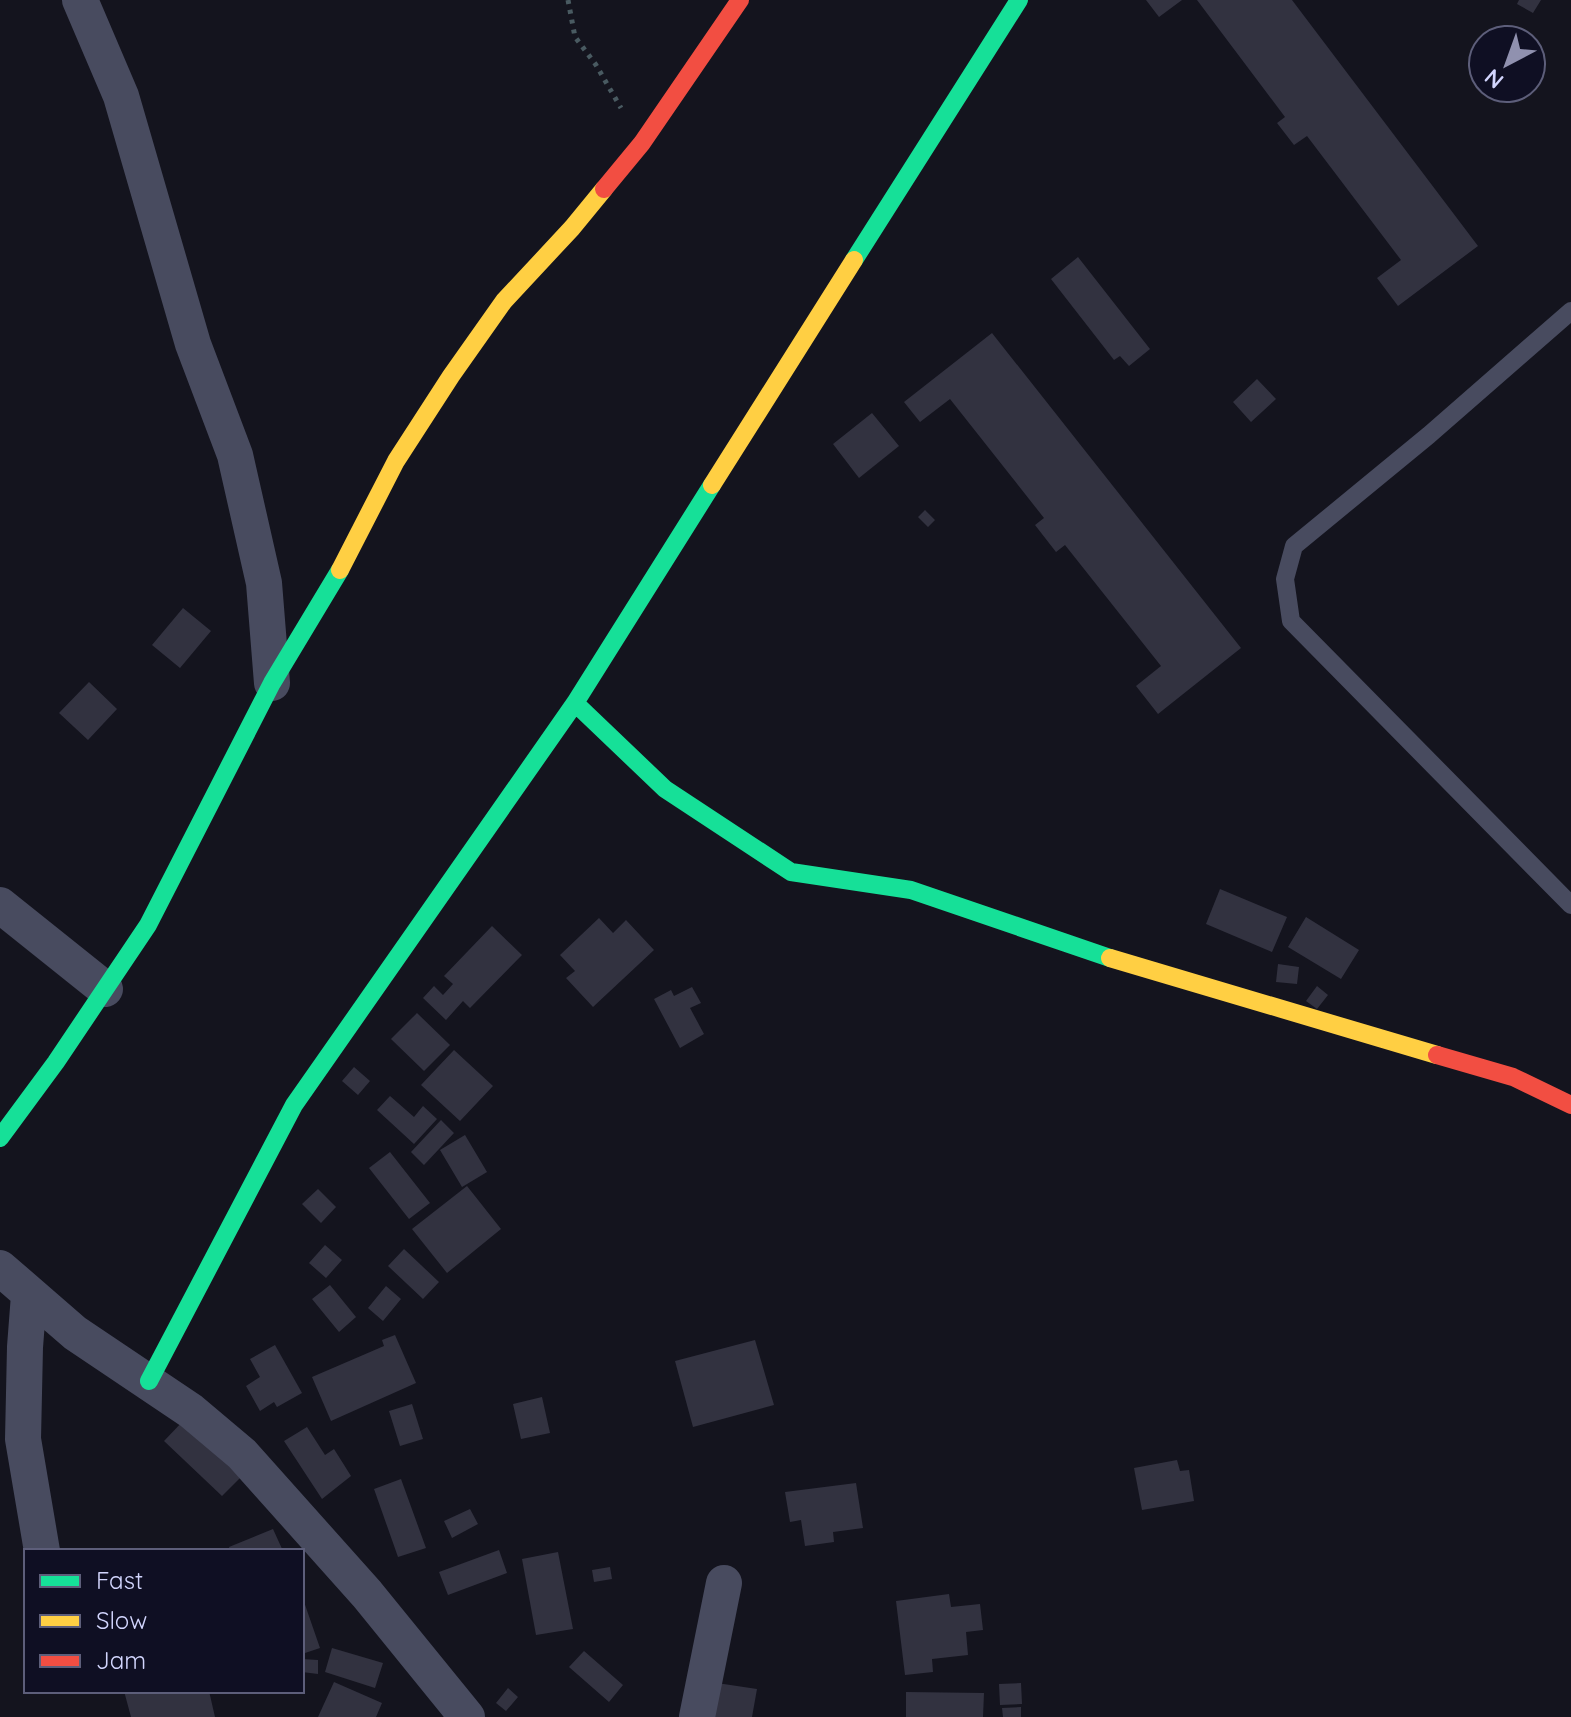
<svg xmlns="http://www.w3.org/2000/svg" width="1571" height="1717" viewBox="0 0 1571 1717" font-family="Quicksand,sans-serif">
<style>
.building{fill:#323240}
.lines{fill:none;stroke-linecap:round;stroke-linejoin:round}
.path{stroke:#495a61;stroke-width:5;stroke-dasharray:4 6;stroke-linecap:butt}
.lane{stroke:#484b5f;stroke-width:18}
.street{stroke:#484b5f;stroke-width:36}
.fast{stroke:#16e098;stroke-width:18}
.slow{stroke:#ffcf43;stroke-width:18}
.jam{stroke:#f24e42;stroke-width:18}
</style>
<rect width="100%" height="100%" fill="#14141e"/>
<path class="building" d="M1146 0H1182L1159 17Z
M1197 0H1292L1478 246 1398 306 1377 278 1401 260 1307 136 1294 145 1277 123 1285 117Z
M1519 0H1541L1533 13 1517 4Z
M1078 257 1150 349 1129 366 1120 356 1114 360 1051 279Z
M992 333 1241 648 1158 714 1136 686 1161 666 1065 545 1056 552 1035 525 1044 518 950 399 920 422 904 402Z
M1257 379 1276 399 1251 422 1233 402Z
M872 413 899 446 859 478 833 444Z
M925 510 935 520 928 527 918 517Z
M183 608 211 631 180 668 152 645Z
M89 682 117 709 88 740 59 713Z
M1220 889 1287 917 1272 952 1206 924Z
M1306 917 1359 950 1341 979 1288 947Z
M599 918 613 933 626 920 654 950 593 1007 566 978 575 971 560 955Z
M492 926 522 955 470 1008 463 1001 446 1020 423 998 434 986 443 995 453 984 444 976Z
M1278 964 1299 967 1297 984 1276 982Z
M1317 986 1328 995 1317 1009 1306 1001Z
M692 987 701 1003 690 1008 704 1034 680 1048 654 999 671 990 674 996Z
M417 1013 450 1045 424 1071 391 1039Z
M454 1050 493 1086 460 1121 421 1085Z
M354 1067 370 1081 358 1095 342 1081Z
M390 1096 414 1117 423 1106 437 1119 414 1144 377 1110Z
M441 1120 454 1133 424 1165 411 1152Z
M465 1135 487 1172 462 1187 440 1150Z
M390 1152 430 1203 409 1219 369 1168Z
M467 1186 501 1229 447 1273 412 1229Z
M318 1189 336 1207 321 1223 302 1204Z
M325 1245 342 1260 326 1278 309 1263Z
M404 1249 439 1282 423 1299 388 1266Z
M330 1285 356 1317 339 1332 312 1299Z
M386 1286 401 1299 383 1321 368 1308Z
M395 1335 416 1383 331 1421 312 1377 384 1346 382 1340Z
M755 1340 774 1405 693 1427 675 1361Z
M275 1345 302 1393 277 1407 274 1402 260 1411 246 1386 260 1377 250 1359Z
M542 1397 550 1433 521 1439 513 1404Z
M412 1404 423 1439 400 1446 389 1411Z
M185 1419 244 1474 222 1496 164 1441Z
M307 1427 325 1455 334 1449 351 1476 322 1499 284 1441Z
M1177 1460 1180 1471 1189 1470 1194 1501 1142 1510 1134 1468Z
M401 1479 426 1548 398 1557 374 1489Z
M856 1483 863 1528 833 1532 834 1542 805 1546 801 1520 790 1522 785 1492Z
M470 1509 478 1524 452 1538 444 1521Z
M273 1529 283 1551H230L229 1547Z
M499 1550 507 1573 448 1595 439 1572Z
M558 1552 573 1629 536 1635 522 1559Z
M610 1567 612 1579 594 1582 592 1570Z
M949 1594 951 1607 980 1604 983 1630 966 1632 968 1655 932 1659 933 1672 905 1675 896 1601Z
M302 1596 320 1648 302 1654Z
M332 1648 383 1663 375 1688 325 1672Z
M584 1651 623 1685 609 1702 569 1667Z
M302 1659 318 1660V1674L302 1672Z
M334 1682 382 1703 376 1717H318Z
M717 1683 757 1689 752 1717H711Z
M1021 1683 1022 1704 1000 1705 999 1684Z
M508 1688 518 1697 506 1711 496 1703Z
M124 1691H209L215 1717H131Z
M906 1692 984 1693 983 1717H906Z
M1021 1707V1717H1003L1002 1708Z"/>
<g class="lines">
<path class="path" d="M568 0 575 37 596 65 621 108"/>
<path class="lane" d="M1571 311 1429 435 1294 546 1285 579 1291 621 1571 905"/>
<path class="street" d="M80 0 121 96 193 344 235 455 264 583 272 683
M0 905 105 989
M0 1268 75 1333 191 1411 242 1454 367 1594 467 1717
M29 1295 25 1347 23 1439 42 1551
M697 1717 724 1583"/>
<path class="fast" d="M854 260 1019 0
M575 703 665 789 791 872 911 890 1110 958
M0 1138 56 1062 148 925 272 683 340 570
M149 1381 294 1105 575 703 712 485"/>
<path class="slow" d="M712 485 854 260
M340 570 396 461 451 376 504 301 572 228 604 189
M1110 958 1437 1055"/>
<path class="jam" d="M604 189 642 143 740 0
M1437 1055 1513 1077 1571 1105"/>
</g>
<rect x="24" y="1549" width="280" height="144" fill="#0f0f23" stroke="#5d5e7a" stroke-width="2"/>
<rect x="40" y="1575" width="40" height="12" fill="#16e098" stroke="#5d5e7a" stroke-width="2"/>
<text x="96" y="1589" font-size="24" fill="#d2d5fd">Fast</text>
<rect x="40" y="1615" width="40" height="12" fill="#ffcf43" stroke="#5d5e7a" stroke-width="2"/>
<text x="96" y="1629" font-size="24" fill="#d2d5fd">Slow</text>
<rect x="40" y="1655" width="40" height="12" fill="#f24e42" stroke="#5d5e7a" stroke-width="2"/>
<text x="96" y="1669" font-size="24" fill="#d2d5fd">Jam</text>
<g transform="translate(1507 64) rotate(221)"><circle r="38" fill="#0f0f23" stroke="#5d5e7a" stroke-width="2"/>
<path d="M0-6L14 30L0 20L-14 30Z" fill="#9091af"/>
<text y="-12" font-size="22" font-weight="bold" text-anchor="middle" fill="#d2d5fd">N</text>
</g>
</svg>
